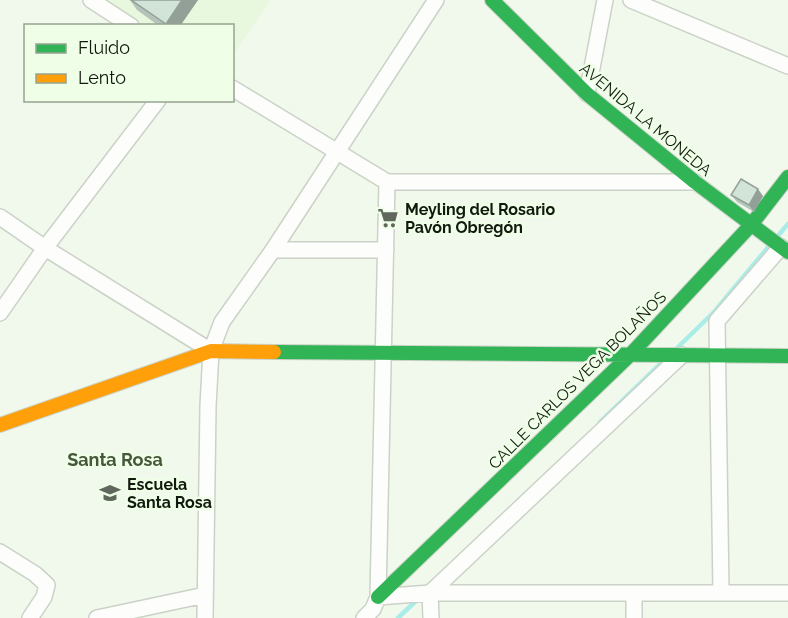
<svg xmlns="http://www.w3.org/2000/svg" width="788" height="618" viewBox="0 0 788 618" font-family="Raleway,sans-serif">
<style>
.built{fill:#e8f8df}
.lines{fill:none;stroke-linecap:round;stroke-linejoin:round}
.stream{stroke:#aaece8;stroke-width:4.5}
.street-casing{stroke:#cbd2c7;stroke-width:18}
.fast-casing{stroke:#cbd2c7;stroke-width:16}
.slow-casing{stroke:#cbd2c7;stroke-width:16}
.street{stroke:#fdfefc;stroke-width:15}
.fast{stroke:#30b455;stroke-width:14}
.slow{stroke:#ff9f0a;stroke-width:14}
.wall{fill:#b5c4ba}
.shaded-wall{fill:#93a097}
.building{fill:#d2e4d8;stroke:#93a097;stroke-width:1.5}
.labels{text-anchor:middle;stroke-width:5;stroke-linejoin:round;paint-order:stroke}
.street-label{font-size:16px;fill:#12190e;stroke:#efffe7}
.poi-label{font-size:16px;font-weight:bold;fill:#12190e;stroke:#efffe7;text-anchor:start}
.neighbourhood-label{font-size:18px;font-weight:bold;fill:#47573e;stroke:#efffe7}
</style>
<rect width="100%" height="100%" fill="#f1f9ed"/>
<path class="built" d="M98 0H271L233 55 232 26 137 25Z"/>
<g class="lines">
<path class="stream" d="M776 238 788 224
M676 349 714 312 769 246
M600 422 661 363
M398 618 418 599"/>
<g class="street-casing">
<path id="street" d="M91 0 131 26
M631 0 788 66
M232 88 387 182H695
M587 94 605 0
M0 217 45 248 211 351
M273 250H386
M0 313 45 248 158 100
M0 552 35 574 47 585 44 597 30 618
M721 592 717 321 781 247
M634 593V618
M378 597 430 593H788
M97 618 205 595
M205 618 208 406 211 351 222 322 273 250 436 0
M364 618 373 609 378 597 387 182
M431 618 430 593 682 355"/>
</g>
<g class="fast-casing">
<path id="fast" d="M492 0 587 94 695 182 788 252
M274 352 788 356
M378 597 630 355 751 225 788 177"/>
</g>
<g class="slow-casing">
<path id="slow" d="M0 425 211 351 274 352"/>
</g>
<use href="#street" class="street"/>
<use href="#fast" class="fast"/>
<use href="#slow" class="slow"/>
</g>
<path class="wall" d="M130 0H198L180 26H159L137 10Z
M731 195 763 196 754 212 737 202Z"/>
<path class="shaded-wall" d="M182 0H198L180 26H167L166 24Z
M758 189 763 196 754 212 749 205Z"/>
<path class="building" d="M131 0H182L166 24Z
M741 179 758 189 749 205 731 195Z"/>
<defs>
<g id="supermarket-bare" transform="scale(1.62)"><path d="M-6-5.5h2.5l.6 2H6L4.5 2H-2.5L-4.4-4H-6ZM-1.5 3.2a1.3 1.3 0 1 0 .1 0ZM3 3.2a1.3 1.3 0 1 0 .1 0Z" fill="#60675c" stroke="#efffe7" stroke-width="2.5" paint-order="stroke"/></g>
<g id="school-bare" transform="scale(1.62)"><path d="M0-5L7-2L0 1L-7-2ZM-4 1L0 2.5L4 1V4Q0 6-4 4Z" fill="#60675c" stroke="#efffe7" stroke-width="2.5" paint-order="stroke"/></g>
</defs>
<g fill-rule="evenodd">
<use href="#supermarket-bare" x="388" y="218"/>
<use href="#school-bare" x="110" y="493"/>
</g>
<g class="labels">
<g class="street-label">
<text transform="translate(646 119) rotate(40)" y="6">AVENIDA LA MONEDA</text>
<text transform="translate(577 380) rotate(-45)" y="6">CALLE CARLOS VEGA BOLAÑOS</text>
</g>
<g class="poi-label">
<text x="405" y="215">Meyling del Rosario<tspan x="405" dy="18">Pavón Obregón</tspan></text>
<text x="127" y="490">Escuela<tspan x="127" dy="18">Santa Rosa</tspan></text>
</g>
<g class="neighbourhood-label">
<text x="115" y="466">Santa Rosa</text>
</g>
</g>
<rect x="24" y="24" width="210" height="78" fill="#efffe7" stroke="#97a390" stroke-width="1.5"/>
<rect x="36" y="44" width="30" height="9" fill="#30b455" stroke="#97a390" stroke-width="1.5"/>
<text x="78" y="54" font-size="18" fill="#12190e">Fluido</text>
<rect x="36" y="74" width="30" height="9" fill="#ff9f0a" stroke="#97a390" stroke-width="1.5"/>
<text x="78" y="84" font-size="18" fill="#12190e">Lento</text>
</svg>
